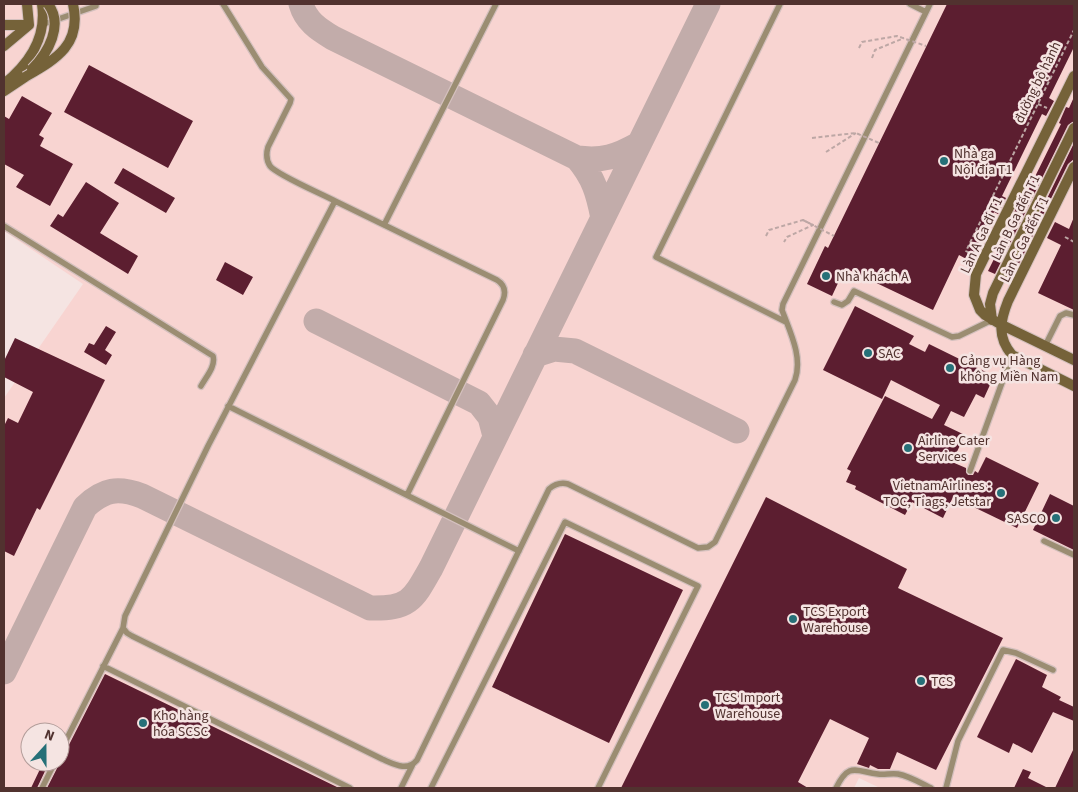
<svg xmlns="http://www.w3.org/2000/svg" width="1078" height="792" viewBox="0 0 1078 792" font-family="'Source Sans 3',sans-serif">
<style>
.built{fill:#f8d4d1;fill-rule:evenodd}
.lines{fill:none;stroke-linecap:round;stroke-linejoin:round}
.taxiway{stroke:#c2acaa;stroke-width:25}
.building{fill:#5c1e30}
.lane-casing{stroke:#d4c0be;stroke-width:8}
.secondary-casing{stroke:#d4c0be;stroke-width:12}
.path{stroke:#bda7a5;stroke-width:2;stroke-dasharray:4 2.5;stroke-linecap:butt}
.lane{stroke:#9b8d72;stroke-width:5.5}
.secondary{stroke:#756239;stroke-width:10}
.secondary-bridge-casing{stroke:#d4c0be;stroke-width:12;stroke-linecap:butt}
.path-bridge{stroke:#bda7a5;stroke-width:2;stroke-dasharray:4 2.5;stroke-linecap:butt}
.secondary-bridge{stroke:#756239;stroke-width:10}
.poi-dot{fill:#267078;stroke:#f5e4e2;stroke-width:2}
.labels{text-anchor:middle;stroke-width:5;stroke-linejoin:round;paint-order:stroke}
.street-label{font-size:14px;fill:#51322f;stroke:#f5e4e2}
.poi-label{font-size:14px;fill:#51322f;stroke:#f5e4e2;text-anchor:start}
</style>
<rect width="100%" height="100%" fill="#f5e4e2"/>
<path class="built" d="M4 4H1074V788H880L859 778 854 788H4V398L83 284 4 231ZM30 732H60V762H30Z"/>
<g class="lines">
<path class="taxiway" d="M301 4C306 21 318 29 333 38L577 158C603 161 616 157 639 144
M577 158C594 178 598 193 603 218
M316 321 479 403 490 417 495 436
M535 355 554 349 575 351 737 431
M4 672 85 507C104 489 118 487 142 496L370 608C409 609 413 600 431 568L708 4"/>
</g>
<path class="building" d="M947 4H1074V47L1049 98 1054 101 1046 116 1042 114 1002 196 1006 198 998 214 994 212 970 261 959 255 933 310 845 268 832 296 807 284 825 246 828 248Z
M89 65 193 121 168 168 64 112Z
M22 96 52 113 39 135 44 138 40 146 73 164 50 206 16 187 24 175 4 164V116L9 119Z
M1074 97V121L1068 125 995 274 988 271 1013 221 1011 220 1018 204 1021 205 1061 124 1059 123 1066 107 1069 108Z
M1074 143V159L1068 164 1010 282 1007 281Z
M123 168 175 198 166 213 114 183Z
M86 182 119 203 100 233 138 256 128 274 50 226 58 214 63 217Z
M1074 217V310L1038 293 1061 245 1047 238 1055 222 1069 229Z
M225 262 253 277 243 295 216 280Z
M855 306 914 336 909 344 925 352 929 344 994 376 984 398 976 394 964 417 951 411 944 425 965 435 952 462 966 468V472L968 475H973L975 471 978 473 986 457 1039 483 1017 528 953 497 943 518 912 502 905 515 855 489 856 486 846 482 851 471 847 469 885 396 932 419 940 405 891 380 882 399 823 370Z
M106 326 116 332 105 350 112 355 106 365 84 352 89 343 94 345Z
M15 338 105 380 40 510 37 508 14 556 4 551V426L8 418 18 423 33 392 4 377V361Z
M1050 494 1074 506V550L1033 530Z
M766 497 907 569 898 588 1003 638 936 770 897 752 890 769H878L870 765 869 768 857 764 869 738 830 719 798 782 808 788H621Z
M565 534 683 590 609 743 492 687Z
M1016 659 1047 675 1042 687 1061 697 1059 700 1074 707V721L1053 712 1032 753 1013 743 1009 753 977 737Z
M105 674 339 788H47Z
M1074 748V788H1055Z
M41 767 46 769 37 788H31Z
M1023 769 1031 772 1028 778 1048 788H1014Z"/>
<g class="lines">
<g class="lane-casing">
<path id="lane" d="M223 4 262 67 291 99 290 103 268 147C266 154 266 160 270 166 277 175 322 194 335 201L208 446 125 616 123 628 127 633 132 636 382 759C394 764 407 772 417 760L549 489C555 484 561 482 568 484L698 548 708 547 715 542 795 380C803 357 790 332 782 310L783 304 930 4
M780 4 656 257 786 322
M910 4 926 12
M41 25 96 6V4
M335 201 497 280C505 285 506 292 503 300L407 495
M384 225 496 4
M4 226 213 356C216 366 206 377 201 386
M834 302 842 305 848 301 854 291 952 337 959 336 992 320
M1045 346 1060 316 1066 313 1074 315
M228 406 519 551
M970 471 1012 355
M1044 541 1074 555
M103 666 350 788
M60 752 123 628
M42 788 55 762
M401 788 413 764
M431 788 565 522 698 586 598 788
M836 788C849 762 855 771 878 774 884 775 891 773 898 774 909 776 921 783 931 788
M946 788 958 741 1003 650 1016 653 1053 670"/>
</g>
<g class="secondary-casing">
<path id="secondary" d="M4 25H29L27 4
M4 46 29 25
M1074 76 976 274 974 295 980 310 985 315 1000 324 1074 360
M4 84C29 64 47 37 42 4
M4 91 25 77
M1074 167 1008 301C1000 321 997 337 1012 355L1074 386
M992 320 990 304 993 293 1074 128"/>
</g>
<path class="path" d="M872 58 875 50 904 38
M1038 104 1047 108
M826 152 856 133
M766 236 769 230 803 220 813 225 787 237 784 242
M1065 237 1074 242
M975 256 966 251 1074 30"/>
<use href="#lane" class="lane"/>
<use href="#secondary" class="secondary"/>
<g class="secondary-bridge-casing">
<path id="secondary-bridge" d="M32 69C48 53 64 25 48 4
M25 77C56 59 82 45 73 4"/>
</g>
<path class="path-bridge" d="M859 48 862 42 897 36 926 46
M812 138 856 133 879 143
M803 220 834 236"/>
<use href="#secondary-bridge" class="secondary-bridge"/>
</g>
<g class="poi-dot">
<circle cx="944" cy="161" r="5"/>
<circle cx="826" cy="276" r="5"/>
<circle cx="868" cy="353" r="5"/>
<circle cx="950" cy="368" r="5"/>
<circle cx="908" cy="448" r="5"/>
<circle cx="1001" cy="493" r="5"/>
<circle cx="1056" cy="518" r="5"/>
<circle cx="793" cy="619" r="5"/>
<circle cx="921" cy="681" r="5"/>
<circle cx="705" cy="705" r="5"/>
<circle cx="143" cy="723" r="5"/>
</g>
<g class="labels">
<g class="street-label">
<text transform="translate(1037 82) rotate(-64)" y="5">đường bộ hành</text>
<text transform="translate(1015 217) rotate(-64)" y="5">Làn B Ga đến T1</text>
<text transform="translate(981 235) rotate(-65)" y="5">Làn A Ga đi T1</text>
<text transform="translate(1024 239) rotate(-64)" y="5">Làn C Ga đến T1</text>
</g>
<g class="poi-label">
<text x="954" y="158">Nhà ga<tspan x="954" dy="16">Nội địa T1</tspan></text>
<text x="836" y="281">Nhà khách A</text>
<text x="878" y="358">SAC</text>
<text x="960" y="365">Cảng vụ Hàng<tspan x="960" dy="16">không Miền Nam</tspan></text>
<text x="918" y="445">Airline Cater<tspan x="918" dy="16">Services</tspan></text>
<text x="991" y="490" text-anchor="end">VietnamAirlines :<tspan x="991" dy="16">TOC, Tiags, Jetstar</tspan></text>
<text x="1046" y="523" text-anchor="end">SASCO</text>
<text x="803" y="616">TCS Export<tspan x="803" dy="16">Warehouse</tspan></text>
<text x="931" y="686">TCS</text>
<text x="715" y="702">TCS Import<tspan x="715" dy="16">Warehouse</tspan></text>
<text x="153" y="720">Kho hàng<tspan x="153" dy="16">hóa SCSC</tspan></text>
</g>
</g>
<rect width="1078" height="792" fill="none" stroke="#51322f" stroke-width="10"/>
<g transform="translate(45 747) rotate(21)"><circle r="24" fill="#f5e4e2" stroke="#b39d9a"/>
<path d="M0-4L9 19L0 12L-9 19Z" fill="#267078"/>
<text y="-8" font-size="14" font-weight="bold" text-anchor="middle" fill="#51322f">N</text>
</g>
</svg>
